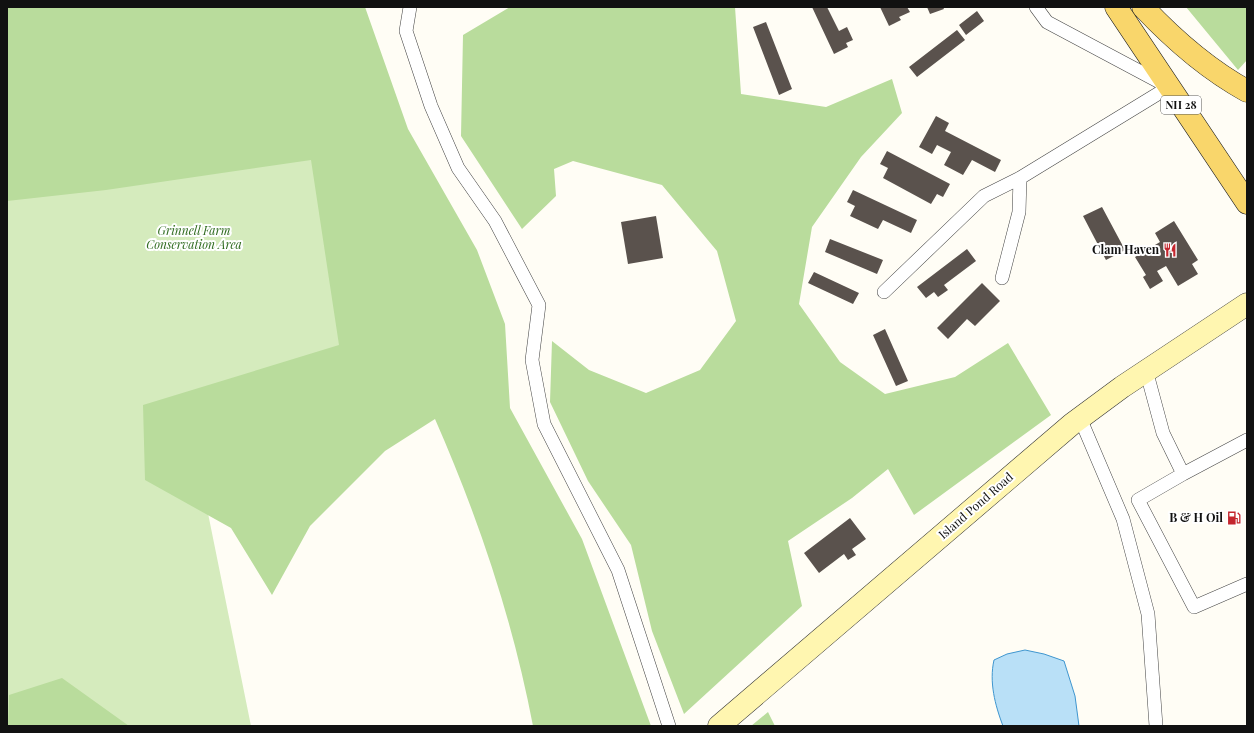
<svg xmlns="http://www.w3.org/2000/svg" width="1254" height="733" viewBox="0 0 1254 733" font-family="'Playfair Display',serif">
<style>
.green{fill:#d5ebbd}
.forest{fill:#b9dc9c}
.water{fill:#b9e0f7;stroke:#3f96cf}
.building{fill:#5a524d}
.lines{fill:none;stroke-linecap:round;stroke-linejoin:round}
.lane-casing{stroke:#444;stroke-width:14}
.secondary-casing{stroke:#333;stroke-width:23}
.primary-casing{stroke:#222;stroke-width:23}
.lane{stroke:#fff;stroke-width:13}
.secondary{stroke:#fff6b0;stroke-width:22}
.primary{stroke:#f9d66b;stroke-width:22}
.labels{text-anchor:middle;stroke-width:4;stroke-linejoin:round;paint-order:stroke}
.shield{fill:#fff;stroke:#585858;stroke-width:1}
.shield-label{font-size:11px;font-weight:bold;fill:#111}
.park-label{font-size:12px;font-style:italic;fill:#2f6b1f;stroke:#fff}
.poi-label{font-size:12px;font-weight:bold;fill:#111;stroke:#fff;text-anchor:end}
.street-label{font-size:12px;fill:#111;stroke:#fff}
</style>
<rect width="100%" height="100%" fill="#fffdf5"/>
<path class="green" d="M7 7H321L490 310 194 444 251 726H7Z"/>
<path class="forest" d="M7 7H365L408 129 477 250 505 324 510 408 582 539 651 726H533C513 620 478 517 435 419L385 451 310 526 272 595 231 528 145 480 143 405 339 345 311 160 106 190 7 201Z
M510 7H735L741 94 826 107 892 79 902 113 861 157 812 227 799 304 840 362 885 394 955 377 1008 343 1051 415 914 515 888 469 852 498 788 541 802 606 684 714 652 631 631 545 588 481 550 402 552 341 589 370 646 393 700 370 736 321 717 251 662 185 573 161 554 169 556 196 522 229 461 136 463 35Z
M1186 7H1247V60L1238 70Z
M62 678 129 726H8L9 695Z
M768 712 775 726H751Z"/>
<path class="water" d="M1025 650 1044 654 1064 661 1075 696 1079 726H1003C995 705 989 682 994 660L1007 654Z"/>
<path class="building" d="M812 7H827L839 31 847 27 853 40 846 43 848 47 834 54Z
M880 7H907L910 12 899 17 901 20 889 26Z
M927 7H943L944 9 930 14Z
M977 11 984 21 966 35 959 25Z
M766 22 792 89 779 95 753 27Z
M957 30 965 40 917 77 909 67Z
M936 116 949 123 945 131 1001 160 995 172 972 160 963 175 944 165 951 152 937 145 932 154 919 147Z
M887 151 950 184 943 197 937 194 931 204 883 178 888 168 880 164Z
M853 190 917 220 911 233 883 220 878 229 850 216 855 206 847 202Z
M1102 207 1125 250 1106 260 1083 216Z
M656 216 663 258 628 264 621 222Z
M1174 221 1198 260 1192 264 1198 274 1178 286 1166 266 1157 271 1163 281 1150 289 1143 277 1146 275 1135 257 1160 242 1155 233Z
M830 239 883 260 877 274 825 252Z
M967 249 976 261 944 285 948 290 938 297 934 292 926 298 917 287Z
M814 272 859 293 853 304 808 283Z
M982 283 1000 301 975 326 967 319 948 339 937 328Z
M885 329 908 381 896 386 873 335Z
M850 518 866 539 852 549 856 555 848 560 844 554 819 573 804 553Z"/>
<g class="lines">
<g class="lane-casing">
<path id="lane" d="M410 7 406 31 431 106 458 168 495 221 539 305 532 360 544 424 618 570 669 726
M1002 278 1019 212 1020 178
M884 292 984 196 1020 178 1169 87 1047 22 1036 7
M1146 370 1163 433 1183 474 1247 440
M1080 418 1123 519 1148 614 1156 726
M1183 474 1138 500 1194 607 1247 584"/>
</g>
<g class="secondary-casing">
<path id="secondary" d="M719 726 1072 424 1122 387 1247 304"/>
</g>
<g class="primary-casing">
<path id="primary" d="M1116 7 1247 203
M1143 7C1174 40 1207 69 1247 91"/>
</g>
<use href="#lane" class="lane"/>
<use href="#secondary" class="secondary"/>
<use href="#primary" class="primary"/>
</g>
<defs>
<g id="restaurant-bare" transform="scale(1.08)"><path d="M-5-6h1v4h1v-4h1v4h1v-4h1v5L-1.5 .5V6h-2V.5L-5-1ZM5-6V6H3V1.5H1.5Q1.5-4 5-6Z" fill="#c4262e" stroke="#fff" stroke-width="2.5" paint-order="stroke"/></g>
<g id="fuel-bare" transform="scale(1.08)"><path d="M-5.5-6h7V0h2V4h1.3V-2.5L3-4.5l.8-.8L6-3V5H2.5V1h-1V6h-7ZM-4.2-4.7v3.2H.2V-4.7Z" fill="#c4262e" stroke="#fff" stroke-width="2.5" paint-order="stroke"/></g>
</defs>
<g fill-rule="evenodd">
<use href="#restaurant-bare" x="1170" y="250"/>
<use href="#fuel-bare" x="1234" y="518"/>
</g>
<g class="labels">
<rect class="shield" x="1161" y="96" width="40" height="18" rx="3"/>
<g class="shield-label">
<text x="1181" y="109">NH 28</text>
</g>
<g class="park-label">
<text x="194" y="235">Grinnell Farm<tspan x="194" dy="14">Conservation Area</tspan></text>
</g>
<g class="poi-label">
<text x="1159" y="254">Clam Haven</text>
<text x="1223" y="522">B &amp; H Oil</text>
</g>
<g class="street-label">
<text transform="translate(976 506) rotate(-41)" y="4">Island Pond Road</text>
</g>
</g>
<rect width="1254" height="733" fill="none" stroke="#111111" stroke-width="16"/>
</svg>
